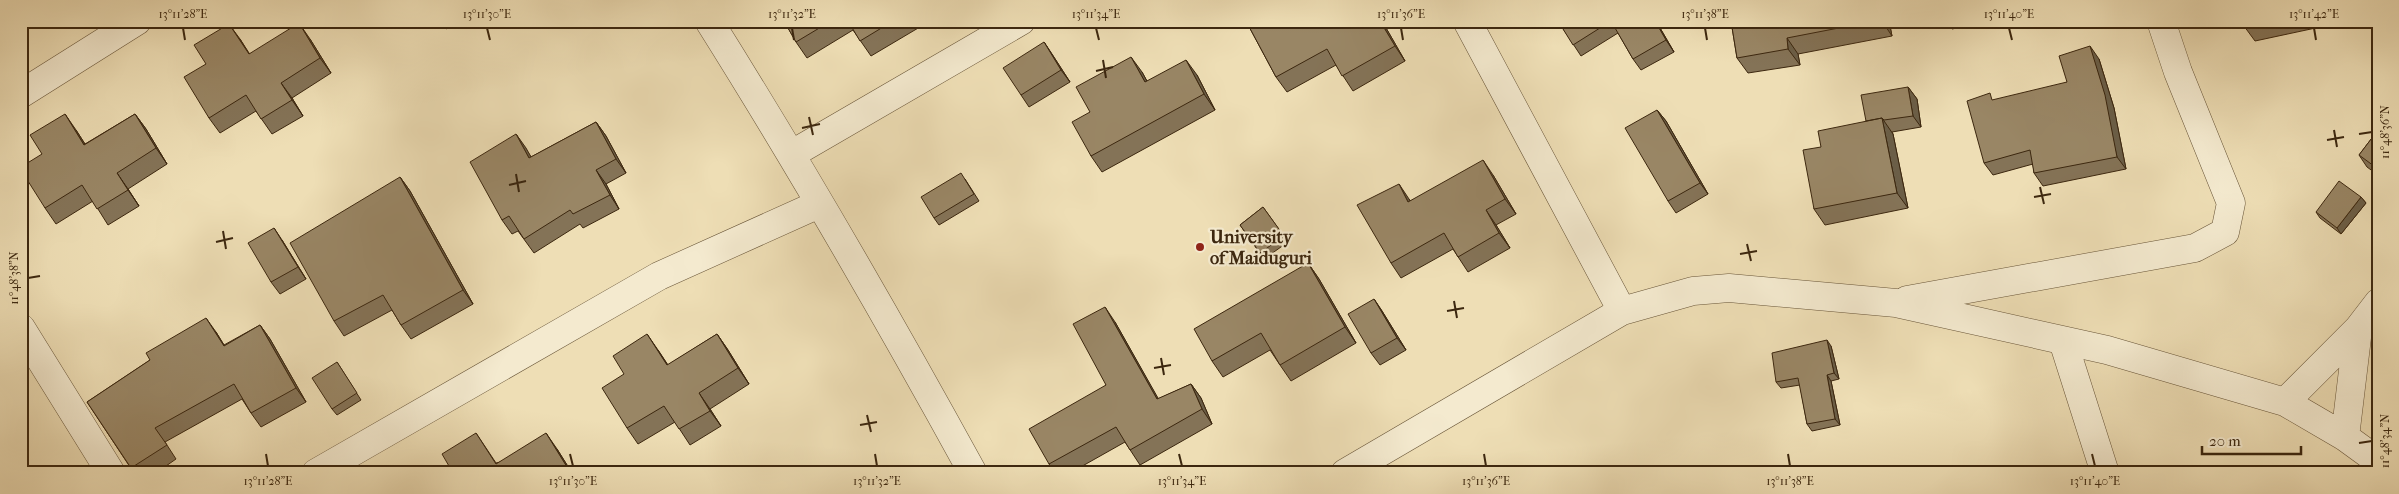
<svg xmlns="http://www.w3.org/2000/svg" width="2399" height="494" viewBox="0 0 2399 494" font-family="'IM FELL French Canon',serif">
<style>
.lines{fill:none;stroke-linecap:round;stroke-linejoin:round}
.minor-casing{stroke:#685538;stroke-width:29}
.minor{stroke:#f4eacf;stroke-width:28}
.wall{fill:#847357;stroke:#3c270f}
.shaded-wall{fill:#6b5e47;stroke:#3c270f}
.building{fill:#998665;stroke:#3c270f}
.ticks{fill:none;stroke:#3c270f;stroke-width:2}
.poi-dot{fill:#8f2418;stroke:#f4eacf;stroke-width:2}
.labels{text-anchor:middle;stroke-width:4.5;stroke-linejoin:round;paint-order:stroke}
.poi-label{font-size:18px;font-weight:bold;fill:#3c270f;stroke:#f4eacf;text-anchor:start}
.neatline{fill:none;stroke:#3c270f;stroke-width:2}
.ticks-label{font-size:12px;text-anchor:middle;fill:#3c270f}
</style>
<rect width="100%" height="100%" fill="#eedeb5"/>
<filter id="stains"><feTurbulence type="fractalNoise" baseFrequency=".004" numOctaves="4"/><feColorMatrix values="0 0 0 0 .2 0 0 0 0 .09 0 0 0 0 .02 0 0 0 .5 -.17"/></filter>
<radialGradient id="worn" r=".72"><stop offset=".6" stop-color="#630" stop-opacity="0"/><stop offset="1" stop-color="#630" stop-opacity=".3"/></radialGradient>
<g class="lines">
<g class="minor-casing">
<path id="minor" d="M709 21C802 169 889 320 973 473
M1467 21 1622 311
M21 94 137 21
M792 154 1021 21
M1907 300 2195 248 2225 232 2231 203 2178 72 2161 21
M21 328 111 473
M2063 341 2105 473
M2285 402 2358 329 2378 303
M2345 437 2358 329
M316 473 659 276 819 204
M1345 473 1622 311 1693 291 1729 288 1896 303 2107 350 2285 402 2345 437 2378 461"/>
</g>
<use href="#minor" class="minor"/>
</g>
<path class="wall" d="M388 21H404L393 28Z
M440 21H458L446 29Z
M784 21H930L871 56 853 30 807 58 796 42Z
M1246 21H1382L1405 61 1353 91 1336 65 1287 92 1276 77Z
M1558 21H1656L1674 52 1641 70 1633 59 1618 33 1581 56Z
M1731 21H1889L1892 36 1798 54 1800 65 1748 73 1737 58Z
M1947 21H1990L1952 29Z
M2243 21H2339V23L2255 41 2244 26Z
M240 39 249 54 310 39 331 73 292 98 303 116 272 134 256 111 220 133 209 118 206 64Z
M1044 42 1070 82 1029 107 1021 95Z
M2099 59 2114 108 2126 169 2043 186 2034 173 2033 164 1993 175 1984 163 2067 82Z
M1142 72 1147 81 1197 75 1215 110 1102 172 1091 156 1090 112Z
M1908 87 1917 99 1921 127 1892 132 1893 134 1908 208 1825 225 1814 209 1821 147 1866 121Z
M1657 110 1666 121 1708 194 1676 213 1668 201Z
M135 114 146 129 167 164 128 189 139 206 108 225 93 201 56 224 45 208 42 154 76 130 85 144Z
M596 122 606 136 626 173 606 184 619 209 583 228 580 224 534 253 518 231 512 234 502 220 516 134 531 157Z
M2378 130V175L2367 167 2359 155Z
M1493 175 1516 214 1496 225 1510 248 1468 272 1453 249 1401 278 1391 263 1409 199 1410 201Z
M400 177 410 191 473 304 411 339 401 325 392 310 344 336 334 321Z
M965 179 979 201 939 225 934 218Z
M2361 197 2366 203 2341 234 2320 218 2316 212Z
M1263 207 1288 242 1264 259 1240 225Z
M282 240 306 279 280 294 271 282Z
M1308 263 1319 279 1356 343 1291 381 1280 365 1270 350 1223 377 1212 361Z
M1374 299 1382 311 1406 350 1380 365 1371 353Z
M1115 322 1158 399 1191 384 1201 398 1212 424 1140 465 1125 442 1070 473H1055L1049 464 1106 385Z
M260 325 270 339 306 402 261 427 251 413 242 399 165 442 176 459 156 473H134L87 402 150 360 216 332 224 345Z
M717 334 728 350 749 384 710 409 721 426 690 445 675 422 638 444 627 428 624 374 658 350 668 365Z
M1831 346 1839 379 1831 381 1840 425 1812 431 1807 424 1800 385 1781 388 1776 382Z
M337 362 361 400 337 415 332 409Z
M21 387 26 396 21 399Z
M476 433 496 463 557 449 572 473H453Z"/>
<path class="shaded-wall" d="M1380 21H1382L1405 61 1395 46Z
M1655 21H1656L1674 52 1666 40Z
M1882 21H1889L1892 36Z
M299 23 310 39 331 73 320 58Z
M229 24 240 39 260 70 249 54Z
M1787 38 1798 54 1800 65 1788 49Z
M1044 42 1052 54 1070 82 1061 70Z
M2090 46 2099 59 2114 108 2126 169 2117 157Z
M1131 57 1142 72 1156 98 1145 82Z
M1186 60 1197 75 1215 110 1204 94Z
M281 83 292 98 303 116 292 100Z
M1908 87 1917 99 1921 127 1913 116Z
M1657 110 1666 121 1708 194 1700 183Z
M65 114 76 130 95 160 84 145Z
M135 114 146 129 167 164 156 148Z
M1882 118 1893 134 1908 208 1897 193Z
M596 122 606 136 626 173 616 159Z
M516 134 526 148 539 171 529 158Z
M1483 160 1493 175 1516 214 1505 199Z
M596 170 606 184 619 209 610 195Z
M117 173 128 189 139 206 128 190Z
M400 177 410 191 473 304 463 290Z
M1399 184 1409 199 1419 217 1408 202Z
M2361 197 2366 203 2341 234 2337 228Z
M1486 210 1496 225 1510 248 1499 233Z
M274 228 282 240 306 279 298 267Z
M1308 263 1319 279 1356 343 1345 327Z
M1374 299 1382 311 1406 350 1397 338Z
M1105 307 1115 322 1167 414 1157 399Z
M206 318 216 332 233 360Z
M260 325 270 339 306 402 296 388Z
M647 334 658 350 678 381 667 365Z
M717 334 728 350 749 384 738 368Z
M1827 340 1831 346 1839 379 1834 373Z
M1827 375 1831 381 1840 425 1835 419Z
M1191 384 1201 398 1212 424 1202 409Z
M699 393 710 409 721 426 710 411Z
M546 433 557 449 572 473 567 467Z"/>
<path class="building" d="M784 21H831L796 42Z
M848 21H893L860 41Z
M1246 21H1380L1395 46 1342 76 1327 49 1276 77Z
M1558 21H1655L1666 40 1633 59 1611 21 1573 45Z
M1731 21H1875L1787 38 1788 49 1737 58Z
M2243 21H2265L2244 26Z
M299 23 320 58 281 83 292 100 261 119 246 95 209 118 184 77 206 64 194 45 229 24 249 54Z
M1044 42 1061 70 1021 95 1003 68Z
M2090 46 2105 95 2117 157 2034 173 2030 150 1984 163 1967 101 1990 93 1992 100 2067 82 2059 56Z
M1131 57 1145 82 1186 60 1204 94 1091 156 1072 122 1090 112 1076 87Z
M1908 87 1913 116 1884 120 1882 118 1866 121 1861 95Z
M1657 110 1700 183 1668 201 1625 128Z
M65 114 84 145 135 114 156 148 117 173 128 190 97 209 82 185 45 208 21 170V167L42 154 30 135Z
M1882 118 1897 193 1814 209 1803 150 1821 147 1818 131Z
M596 122 616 159 596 170 610 195 573 214 570 210 524 239 509 216 502 220 470 162 516 134 529 158Z
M2378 130V169L2359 155Z
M1483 160 1505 199 1486 210 1499 233 1458 257 1444 233 1391 263 1357 205 1399 184 1408 202Z
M961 173 974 194 934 218 921 197Z
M400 177 463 290 401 325 383 295 334 321 290 243Z
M2339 181 2361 197 2337 228 2316 212Z
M1263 207 1284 236 1260 253 1240 225Z
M274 228 298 267 271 282 248 243Z
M1308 263 1345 327 1280 365 1261 333 1212 361 1194 329Z
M1374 299 1397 338 1371 353 1348 314Z
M1105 307 1157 399 1191 384 1202 409 1130 450 1116 427 1049 464 1029 429 1106 385 1073 324Z
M206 318 224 346 260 325 296 388 251 413 234 384 155 428 167 445 131 468 87 402 150 360 146 353Z
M647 334 667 365 717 334 738 368 699 393 710 411 679 429 664 406 627 428 602 388 624 374 613 356Z
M1827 340 1834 373 1827 375 1835 419 1807 424 1798 378 1776 382 1772 353Z
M337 362 357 393 332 409 312 378Z
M476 433 496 464 546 433 567 467 559 473H453L442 454Z"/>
<path class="ticks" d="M183 28 185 40M487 28 490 40M792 28 794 40M1096 28 1099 40M1401 28 1403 40M1705 28 1707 40M2009 28 2012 40M2314 28 2316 40M1103 60 1106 78M1096 71 1113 67M809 117 813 135M802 128 820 124M2334 130 2337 147M2359 134 2372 132M2327 140 2344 137M516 174 519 192M509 185 526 181M2040 187 2044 204M2034 197 2051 194M223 231 226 249M216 242 233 238M1747 244 1751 261M1740 254 1757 251M28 278 40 276M1454 301 1457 318M1447 311 1464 308M1161 358 1164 375M1154 368 1171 365M867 415 871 432M860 425 877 422M2359 443 2372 441M266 454 268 466M570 454 573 466M875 454 877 466M1179 454 1182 466M1484 454 1486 466M1788 454 1790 466M2092 454 2095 466"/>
<circle class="poi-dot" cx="1200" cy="247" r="5"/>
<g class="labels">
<g class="poi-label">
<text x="1210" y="243">University<tspan x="1210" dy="21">of Maiduguri</tspan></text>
</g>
</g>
<rect width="2399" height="494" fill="none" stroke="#eedeb5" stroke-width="55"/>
<path d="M2202 446v8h99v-8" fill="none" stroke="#3c270f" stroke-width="2.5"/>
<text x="2209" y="446" font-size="15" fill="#3c270f" stroke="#f4eacf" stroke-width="4" paint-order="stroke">20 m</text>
<rect x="28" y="28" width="2344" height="438" class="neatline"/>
<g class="ticks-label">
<text x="183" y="18">13°11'28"E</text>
<text x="487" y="18">13°11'30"E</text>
<text x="792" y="18">13°11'32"E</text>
<text x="1096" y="18">13°11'34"E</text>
<text x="1401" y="18">13°11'36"E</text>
<text x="1705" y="18">13°11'38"E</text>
<text x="2009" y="18">13°11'40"E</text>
<text x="2314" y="18">13°11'42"E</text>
<text transform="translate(2385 132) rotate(-90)" y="4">11°48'36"N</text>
<text transform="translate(14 278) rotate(-90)" y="4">11°48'38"N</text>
<text transform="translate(2385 441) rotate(-90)" y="4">11°48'34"N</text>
<text x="268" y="485">13°11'28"E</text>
<text x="573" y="485">13°11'30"E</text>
<text x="877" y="485">13°11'32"E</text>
<text x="1182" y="485">13°11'34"E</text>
<text x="1486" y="485">13°11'36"E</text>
<text x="1790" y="485">13°11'38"E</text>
<text x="2095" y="485">13°11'40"E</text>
</g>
<rect width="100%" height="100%" filter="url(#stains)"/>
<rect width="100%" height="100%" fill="url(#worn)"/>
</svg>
